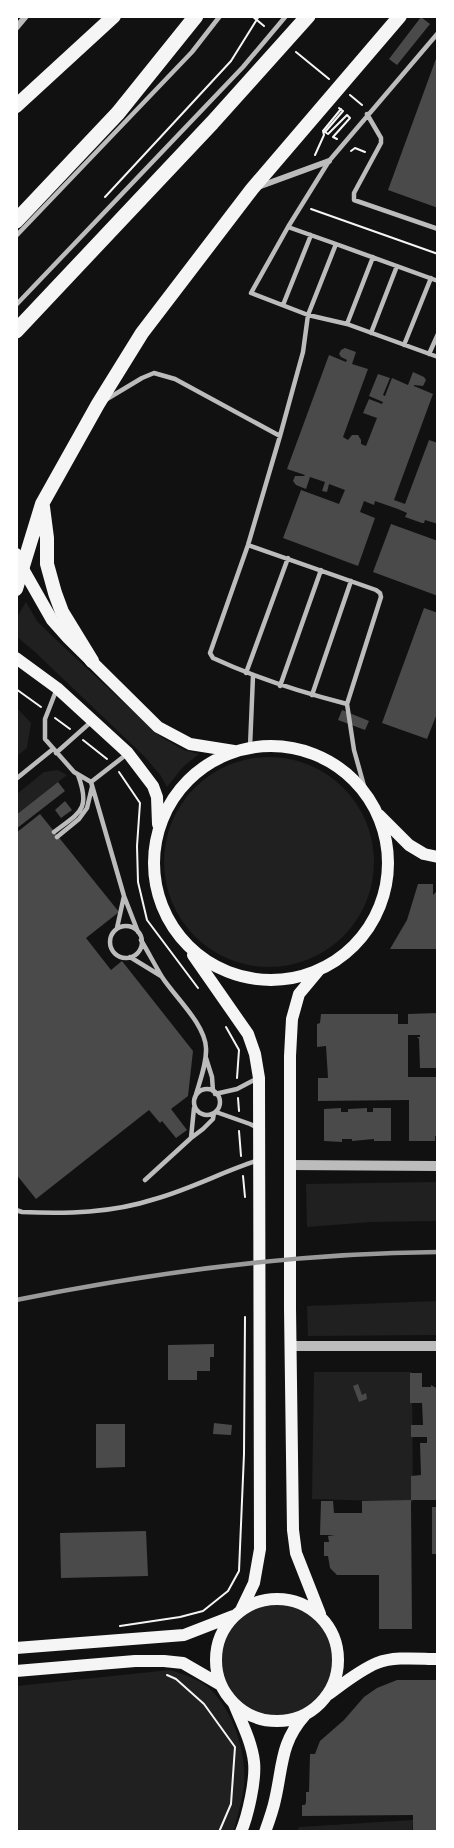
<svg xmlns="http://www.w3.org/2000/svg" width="454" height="1848" viewBox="0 0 454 1848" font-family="'PT Sans',sans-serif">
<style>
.green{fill:#202020}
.building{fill:#4a4a4a}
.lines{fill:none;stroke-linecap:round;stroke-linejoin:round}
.path{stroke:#f5f5f5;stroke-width:2}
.service{stroke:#bcbcbc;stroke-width:4.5}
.minor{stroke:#bcbcbc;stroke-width:6}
.tertiary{stroke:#bcbcbc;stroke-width:10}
.secondary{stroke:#f5f5f5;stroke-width:12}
.primary{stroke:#f5f5f5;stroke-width:14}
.motorway{stroke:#f5f5f5;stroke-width:15}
.rail{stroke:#9a9a9a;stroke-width:4.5}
</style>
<rect width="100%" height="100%" fill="#111"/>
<path class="green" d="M26 602 37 621 51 635 161 737 184 750 199 754 183 767 167 787 161 776 144 756 35 652 17 637V617Z
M16 707 31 723 27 748 17 756Z
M164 862a105 105 0 1 1 210 0a105 105 0 1 1-210 0Z
M58 770 67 775 17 814V794L44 772Z
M437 1182V1221L371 1222 307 1227 306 1184Z
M437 1301V1335L308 1336 307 1306Z
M314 1372H412L413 1502 312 1499Z
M222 1660a56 56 0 1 1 112 0a56 56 0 1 1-112 0Z
M170 1670C185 1675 201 1679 212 1691 234 1713 247 1755 244 1786 242 1801 237 1817 234 1831L17 1832V1686Z
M413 1820 412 1831H297L299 1827Z"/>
<path class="building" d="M421 17 430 24 397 65 389 59Z
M437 56H438V208L388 190Z
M345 348 356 352 352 364 368 369 343 437 348 440 352 435H358L361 440V444L366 446 377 418 363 413 369 399 382 404 383 402 369 396 378 374 390 378 383 395 385 396 392 378 408 385 413 372 424 377 426 380 423 386 414 385V386L433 394 394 500 405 504 429 440 438 443V524L425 520 424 523H422L405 517 407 513 398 509 375 501 374 505 364 501 360 512 375 518 358 566 283 538 301 490 339 504 345 490 329 484 327 492 322 491 325 482 310 477 306 489 296 485 293 481 295 476H304L305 475 287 469 329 355 346 362 347 360 341 357 339 354 341 350Z
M391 524 438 541V596L373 572Z
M424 608 438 613V711L427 739 382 723Z
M342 710 369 721 365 730 338 720Z
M58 782 65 791 16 829V815Z
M65 801 72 810 61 818 55 810Z
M40 814 119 912 86 938 111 970 122 961 193 1051 188 1096 171 1109 187 1130 176 1138 162 1121 160 1123 149 1110 36 1199 16 1174V833Z
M418 884H433V895L438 890V949H390L407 920Z
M438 1013V1068H420L419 1039 417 1037H420V1035H408V1077H438V1136H435V1141H409V1100L318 1101V1078H328L326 1046 317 1047V1024L320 1023 321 1014H398V1024H408V1014Z
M341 1108V1112H348V1109L367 1108V1112H373V1108H391V1141H374V1139L352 1141V1139H342V1142L324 1141V1109Z
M214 1344V1357H210V1371H197V1380H168V1345Z
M410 1373H422V1387H431V1385L438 1389V1500H411V1476L421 1475 420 1443H427V1437H411V1425H423L422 1403H410Z
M358 1384 362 1395 366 1393 367 1399 359 1402 353 1386Z
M214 1423 232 1425 231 1435 213 1434Z
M96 1424H125V1467L96 1468Z
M411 1500 412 1629H379V1575H337L330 1568 328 1556H324V1542H329L328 1536 335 1535H320L321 1501H333L334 1513H362V1501Z
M432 1507H438V1554H432Z
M146 1531 148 1576 61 1578 60 1533Z
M397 1680H438V1832H413V1815L302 1816V1805H305L306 1802V1792H309L310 1754H315L320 1741 344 1720 364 1697 377 1688Z"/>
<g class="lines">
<path class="path" d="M252 16 264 26
M296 52 329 79
M350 95 362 105
M337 139 333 137 350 118 347 115 328 134 325 132 343 111 339 108
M351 151 355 148 365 152
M315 155 324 135 323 131 341 109
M105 197 231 61 259 16
M311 209 438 254
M16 689 41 707
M55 718 70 729
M83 740 107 759
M119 772 140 803 137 846 138 882 147 920 198 988
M226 1027 239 1050 237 1078
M238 1098 239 1111
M239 1131 241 1156
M243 1176 245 1197
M120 1626 180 1617 203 1611 228 1591 239 1571 244 1454 245 1317
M167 1675 176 1679 204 1704 235 1747 231 1804 219 1832"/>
<path class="service" d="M367 114 381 138V143L354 193V200L438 229
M288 227 251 293 308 315 347 324 438 357
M16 236 192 52 220 16
M336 244 438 281
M16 305 243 67 286 16
M283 305 311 235
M347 324 373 257
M371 333 397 266
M404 345 431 278
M429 354 438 334
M107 399 142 378 154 373 175 379 280 436
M248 545 376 590 380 593 381 597 347 704 354 750 366 793
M246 673 288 558
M280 686 321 570
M56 691 45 719V739L74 772 91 782
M312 695 351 581
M347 704C300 692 256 678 213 658L210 653 248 545 280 436 303 352 308 315 336 244 288 227 329 161 438 33
M250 747 253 676
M56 753 92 721
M16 779 53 749
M91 782 124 896 138 932
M91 782 127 754
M54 832C80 812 91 810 78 775
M57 837 79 819 87 808 92 787
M110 942a16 16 0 1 1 32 0a16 16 0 1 1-32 0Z
M117 928 124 896
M141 940C148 952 155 965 162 977 175 997 205 1024 206 1048 207 1064 199 1083 195 1098
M130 957 161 976
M206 1058 212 1077 213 1091
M194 1102a13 13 0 1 1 26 0a13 13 0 1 1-26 0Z
M215 1094 237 1089 256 1079
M216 1112 250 1124 258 1128
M191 1138 194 1108
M145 1180 191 1138 203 1129 213 1119 214 1113
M16 1210 22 1212C67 1214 112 1213 155 1199 191 1189 224 1171 259 1160"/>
<path class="minor" d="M16 28 26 16
M258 187 329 161"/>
<path class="tertiary" d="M290 1165 438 1166
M291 1346H438"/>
<path class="secondary" d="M16 554 23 569 52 620 68 638 158 727 190 744 234 751
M16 658 57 688 128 753 153 786 157 797 158 824
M154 863a117 117 0 1 1 234 0a117 117 0 1 1-234 0Z
M379 815 409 845 424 854 438 857
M193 955 248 1034 255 1054 259 1078 260 1549 254 1583 241 1610
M319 970 299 994 292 1019 290 1056V1309L293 1530 296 1553 320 1614
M216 1660a61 61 0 1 1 122 0a61 61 0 1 1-122 0Z
M16 1648 184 1635 233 1616
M16 1671 135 1661H164L183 1663 221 1685
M329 1694C344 1683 360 1670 377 1663 395 1656 419 1659 438 1659
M234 1704C242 1723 252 1743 254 1762 256 1780 248 1815 241 1832
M265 1832C269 1821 273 1810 275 1800 283 1766 280 1743 305 1715"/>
<path class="primary" d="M16 106 114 16
M43 507 47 538V564L55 593 62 612 92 661
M16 589 42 504 98 404 142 333 252 189 400 16"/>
<path class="motorway" d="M16 221 118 113 196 16
M16 331 212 123 308 16"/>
<path class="rail" d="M16 1300C155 1272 296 1253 438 1252"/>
</g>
<rect width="454" height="1848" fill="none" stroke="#ffffff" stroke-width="36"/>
</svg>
